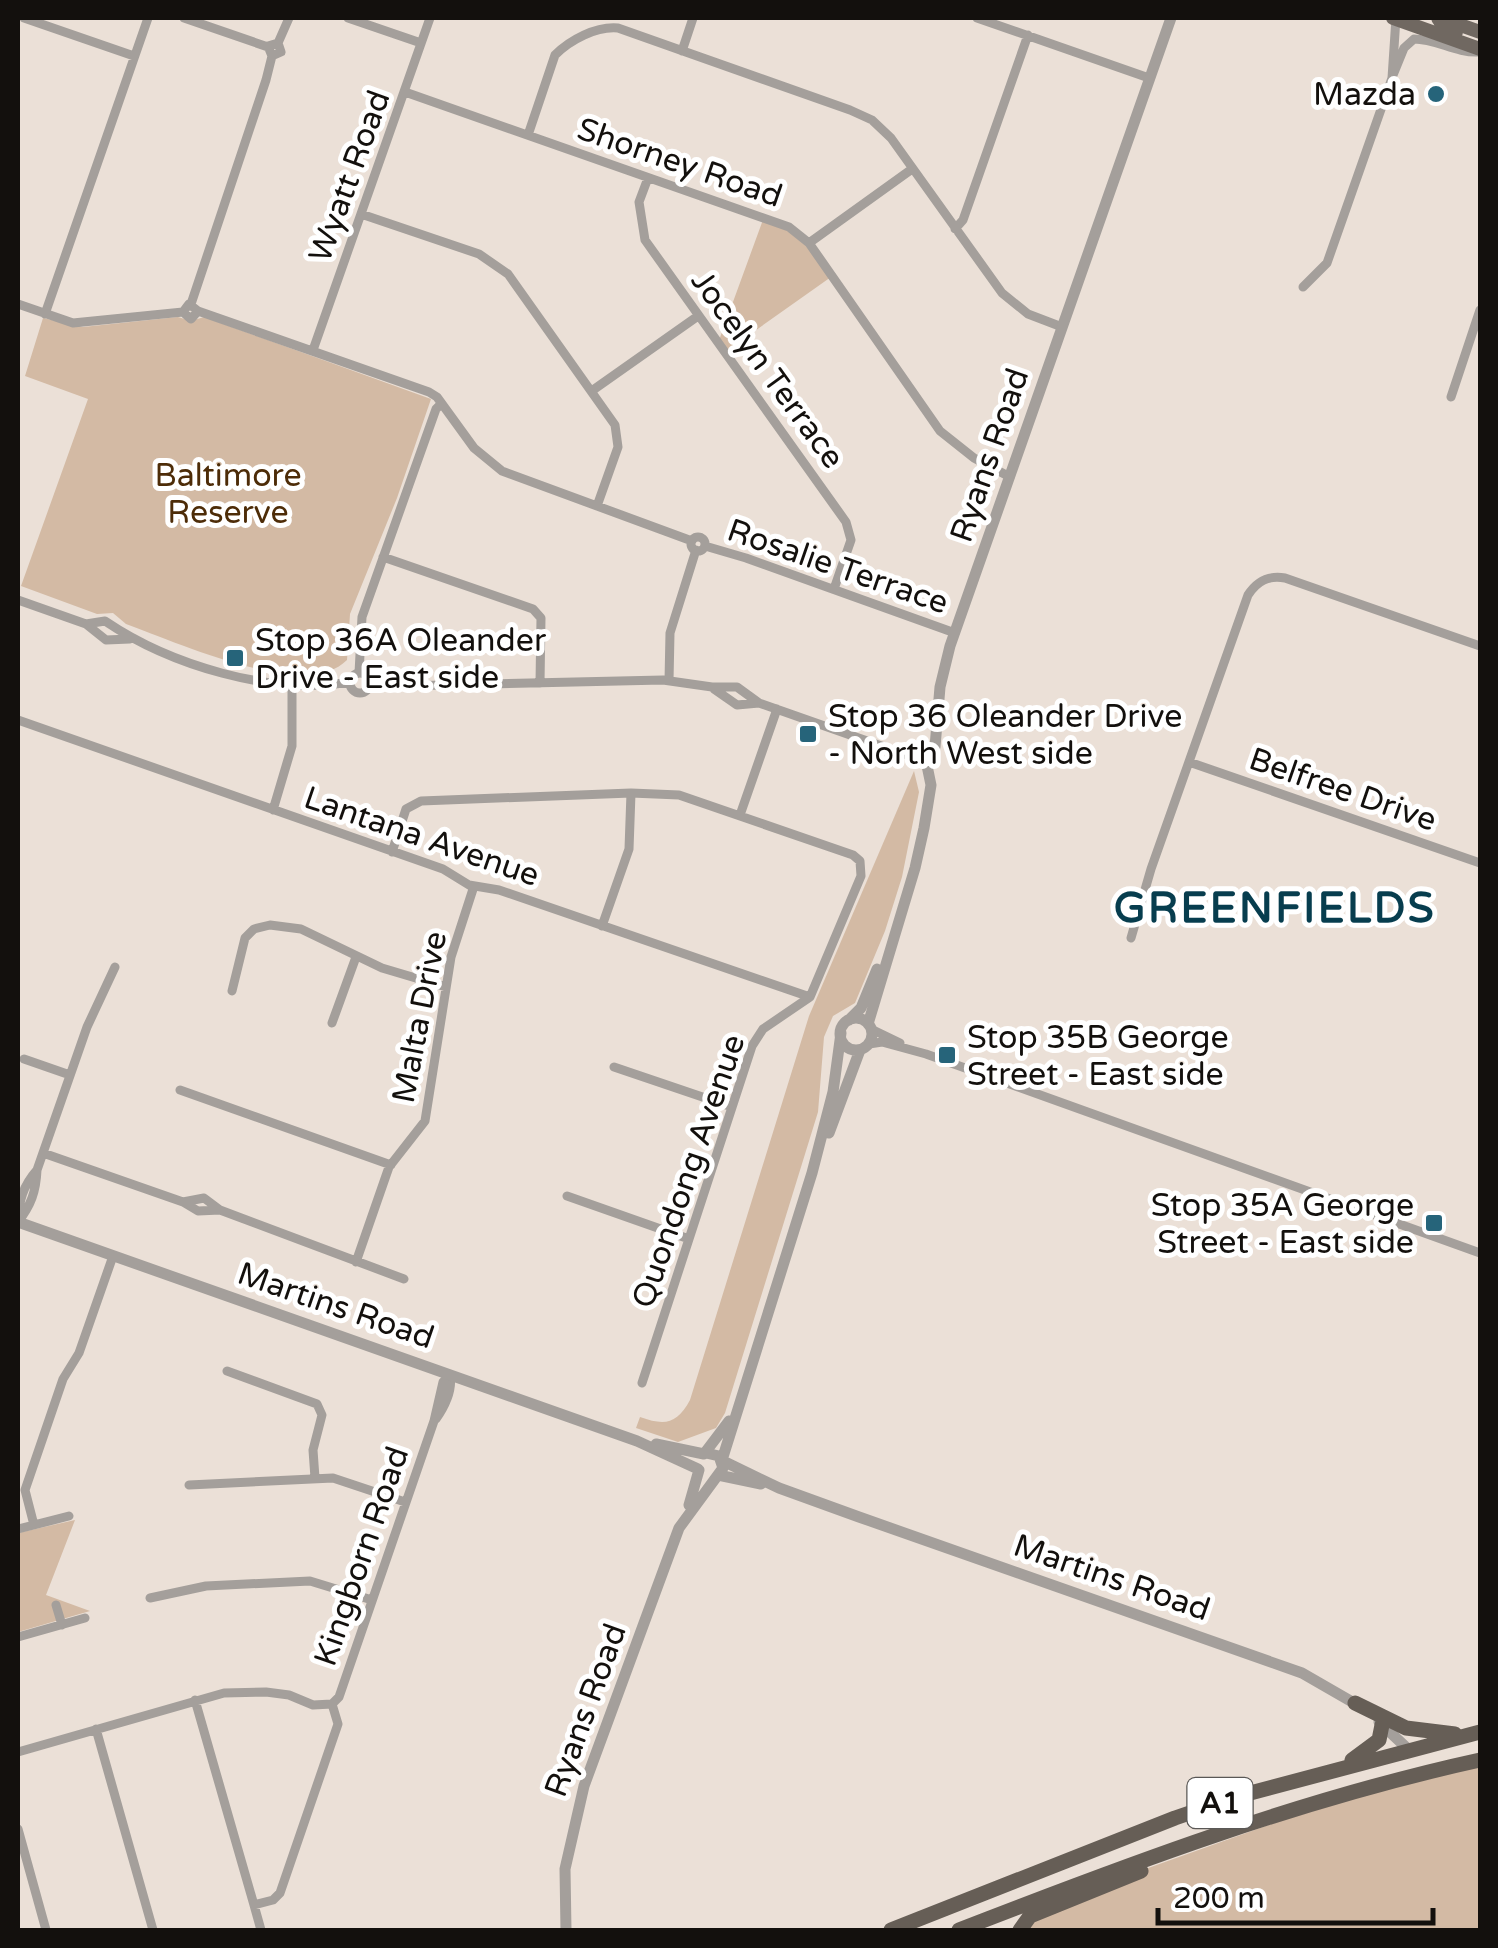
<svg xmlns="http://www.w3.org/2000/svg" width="1498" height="1948" viewBox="0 0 1498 1948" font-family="'Varela Round',sans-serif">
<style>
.green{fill:#d3baa4}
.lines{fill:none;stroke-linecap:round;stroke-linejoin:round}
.minor{stroke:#a49f9b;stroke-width:9}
.tertiary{stroke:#a49f9b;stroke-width:11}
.primary{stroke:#706861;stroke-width:14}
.trunk{stroke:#665e56;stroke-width:15}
.poi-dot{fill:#26647a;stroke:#fff;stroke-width:4}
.labels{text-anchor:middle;stroke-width:10;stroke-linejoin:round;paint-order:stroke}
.shield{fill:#fff;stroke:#5a5856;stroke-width:2.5}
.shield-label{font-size:30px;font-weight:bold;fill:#13100d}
.poi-label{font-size:32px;fill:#13100d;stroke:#fff;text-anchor:start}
.street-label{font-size:32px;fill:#13100d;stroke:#fff}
.park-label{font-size:32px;fill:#4d2c08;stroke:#fff}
.district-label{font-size:42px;font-weight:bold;letter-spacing:2.5px;fill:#073d4e;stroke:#fff}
</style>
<rect width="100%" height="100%" fill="#ebe0d7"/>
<path class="green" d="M764 217 809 243 831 277 725 352 718 343Z
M178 317 191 321 204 317 431 399 397 498 350 614 347 660C306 702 174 641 126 624L113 613 97 614 21 586 88 399 25 376 43 318 83 327Z
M914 771 919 792 902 877 885 931 855 1003 833 1016 824 1037 818 1112 725 1413 716 1428 678 1442 636 1428 640 1417C665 1426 677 1424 690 1400L809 1016Z
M75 1520 46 1595 90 1611 18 1632V1533Z
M1480 1760V1930H1020L1023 1924 1137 1872 1280 1821Z"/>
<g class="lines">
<path class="minor" d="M24 18 134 56
M184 18 268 47
M348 18 421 43
M977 18 1149 78
M278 43 268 46 272 56 281 52 278 43 289 18
M682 51 693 18
M1393 75 1404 48 1414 39C1436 39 1456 53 1478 52
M405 92 789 227 809 243 940 431 974 458 1010 477
M528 135 555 55C570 40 596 26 618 28L850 110 872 120 891 138 1002 293 1028 314 1062 327
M648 178 639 202 645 240 846 522 851 540 834 589
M361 214 479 254 508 274 615 425 618 447 597 506
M955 229 963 220 1028 35
M809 243 912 169
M1303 287 1327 263 1392 78 1396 18
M18 304 73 323 183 312 191 319 198 311 189 304 183 312
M191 304 266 80 272 56
M198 311 429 392 437 397 474 448 502 471 692 541
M45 314 148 18
M313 350 430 18
M593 390 698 316
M1451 397 1480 310
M691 544a7 7 0 1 1 14 0a7 7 0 1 1-14 0Z
M705 546 746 558 955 633
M383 557 533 609 541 618 540 683
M18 600 86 624 106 640 130 639
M86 624 105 621C170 665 272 696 349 682
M350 683a10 10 0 1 1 20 0a10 10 0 1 1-20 0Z
M359 673 362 617 436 409 441 404
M368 677 401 686 663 680 712 687H737L759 703 907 755 925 756
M669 681 670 633 696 550
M714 689 737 705 759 703
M18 720 443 869 469 885 499 890 810 997
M1189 762 1480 863
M273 810 292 746V687
M740 815 777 709
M392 852 406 809 421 801 631 793 679 795 853 855 860 861 861 876 810 997 763 1029 752 1046 642 1383
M602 926 629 849 631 793
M1131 938 1151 869 1248 595C1257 581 1268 575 1285 578L1480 646
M232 991 245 938 254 929 270 925 301 929 382 968 446 987
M332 1023 356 957
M871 1029 900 1043
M869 1044 882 1042 926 1054 1480 1253
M24 1059 70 1075
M614 1067 732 1107
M180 1090 391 1165
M43 1153 183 1202 198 1211 220 1210
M567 1196 689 1239
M183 1202 204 1198 220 1210 404 1279
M18 1221C19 1200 23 1186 37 1170
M18 1222C31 1205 36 1192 37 1170L87 1027 115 967
M356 1262 389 1167 425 1121 451 957 474 886
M227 1371 317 1404 322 1415 313 1450 315 1478
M436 1419C445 1406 453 1391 450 1375
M189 1485 333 1478 405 1502
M34 1525 25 1490 63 1379 79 1353 113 1256
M18 1529 69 1516
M150 1598 206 1586 310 1581 372 1600
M56 1605 62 1625
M18 1637 85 1618
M195 1700 254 1905 273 1900 280 1893 338 1724 332 1704
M332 1704 339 1697 434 1421 443 1382 450 1375
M96 1729 153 1930
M18 1752 224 1693 266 1692 289 1695 313 1705 332 1704
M18 1829 46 1930
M254 1905 261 1930"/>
<path class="tertiary" d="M840 1034a16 16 0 1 1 32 0a16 16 0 1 1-32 0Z
M849 1020 861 1008 877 969
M868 1024 915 868 924 828 931 785 925 756 935 747 940 687 950 646 1171 18
M829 1133 860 1050
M18 1222 637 1441 698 1469
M656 1444 704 1454
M704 1454 729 1421
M722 1460 812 1173 833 1092 841 1033
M723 1461 779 1488 859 1517 1302 1673 1361 1707
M718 1475 761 1484
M689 1505 699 1470
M1379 1722 1409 1750
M566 1930 565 1869 584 1786 679 1528 723 1468 719 1456 706 1453"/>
<path class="primary" d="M1393 18 1480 49
M1438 18 1444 27 1456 32
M1449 21 1480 32"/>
<path class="trunk" d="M1355 1703 1406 1728 1455 1734
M1352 1760 1379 1740 1382 1725
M891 1930 1175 1818 1239 1796 1480 1732
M959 1930C1129 1864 1301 1799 1480 1760
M1020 1930 1030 1916 1141 1871"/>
</g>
<g class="poi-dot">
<circle cx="1436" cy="94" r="10"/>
<rect x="225" y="648" width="20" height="20" rx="5"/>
<rect x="798" y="724" width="20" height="20" rx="5"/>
<rect x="937" y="1045" width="20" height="20" rx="5"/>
<rect x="1424" y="1213" width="20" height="20" rx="5"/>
</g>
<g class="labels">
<rect class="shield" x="1187.5" y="1778" width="65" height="50" rx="8"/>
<g class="shield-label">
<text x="1220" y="1813">A1</text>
</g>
<g class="poi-label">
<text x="1416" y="105" text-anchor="end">Mazda</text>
<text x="255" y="651">Stop 36A Oleander<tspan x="255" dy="37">Drive - East side</tspan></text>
<text x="828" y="727">Stop 36 Oleander Drive<tspan x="828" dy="37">- North West side</tspan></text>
<text x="967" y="1048">Stop 35B George<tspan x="967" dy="37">Street - East side</tspan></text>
<text x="1414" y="1216" text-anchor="end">Stop 35A George<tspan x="1414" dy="37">Street - East side</tspan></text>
</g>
<g class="street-label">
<text transform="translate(680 162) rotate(19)" y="11">Shorney Road</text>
<text transform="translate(349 176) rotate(-70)" y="11">Wyatt Road</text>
<text transform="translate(768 369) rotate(54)" y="11">Jocelyn Terrace</text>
<text transform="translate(989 455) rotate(-71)" y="11">Ryans Road</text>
<text transform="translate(838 566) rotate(19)" y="11">Rosalie Terrace</text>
<text transform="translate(1343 789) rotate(19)" y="11">Belfree Drive</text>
<text transform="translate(422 836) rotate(19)" y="11">Lantana Avenue</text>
<text transform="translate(419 1017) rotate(-79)" y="11">Malta Drive</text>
<text transform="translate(688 1171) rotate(-71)" y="11">Quondong Avenue</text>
<text transform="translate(336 1305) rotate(19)" y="11">Martins Road</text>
<text transform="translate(361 1556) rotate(-71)" y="11">Kingborn Road</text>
<text transform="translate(1112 1577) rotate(19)" y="11">Martins Road</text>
<text transform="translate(585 1710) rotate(-70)" y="11">Ryans Road</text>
</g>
<g class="park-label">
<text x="228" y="486">Baltimore<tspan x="228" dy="37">Reserve</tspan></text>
</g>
<g class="district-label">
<text x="1275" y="922">GREENFIELDS</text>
</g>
</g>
<rect width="1498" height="1948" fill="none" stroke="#13100d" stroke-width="40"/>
<path d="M1158 1908v15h275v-15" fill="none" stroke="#13100d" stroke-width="5"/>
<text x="1173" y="1908" font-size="30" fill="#13100d" stroke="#ffffff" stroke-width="8" paint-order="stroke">200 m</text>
</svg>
